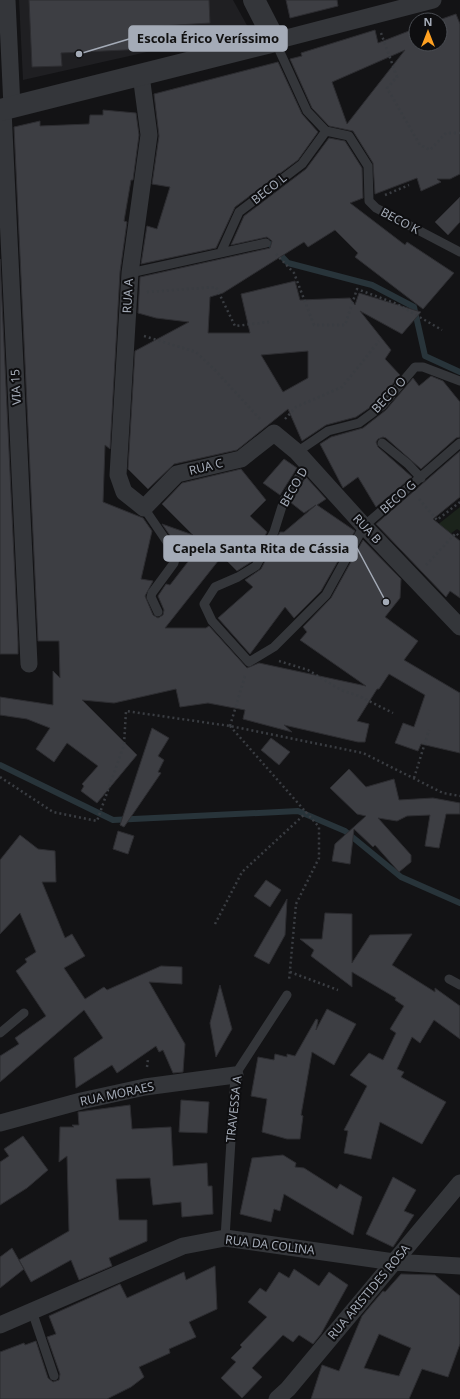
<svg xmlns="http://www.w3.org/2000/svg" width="460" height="1399" viewBox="0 0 460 1399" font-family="'Noto Sans',sans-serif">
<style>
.built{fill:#1f1f22}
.green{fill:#1b231b}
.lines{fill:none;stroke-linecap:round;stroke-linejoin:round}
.stream{stroke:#28343a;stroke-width:6}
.building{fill:#3d3e43;stroke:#2d2d31;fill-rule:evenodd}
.path{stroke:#3a3d42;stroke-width:2.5;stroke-dasharray:2 3;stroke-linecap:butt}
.service{stroke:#34363a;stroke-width:9}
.minor{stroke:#34363a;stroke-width:17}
.tertiary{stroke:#34363a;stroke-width:22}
.labels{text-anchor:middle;stroke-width:4;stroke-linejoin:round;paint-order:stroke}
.street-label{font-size:12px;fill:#a4abb7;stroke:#0e0e10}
.leader{fill:none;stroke:#a4abb7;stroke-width:1.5}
.callout-dot{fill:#a4abb7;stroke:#0e0e10;stroke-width:1.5}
.callout{fill:#a4abb7;stroke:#a4abb7;stroke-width:1.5}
.callout-label{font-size:13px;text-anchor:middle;font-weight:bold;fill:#111}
</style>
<rect width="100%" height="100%" fill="#131315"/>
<path class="built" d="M19 0H233L249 29 23 80Z"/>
<path class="green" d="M460 507V531L457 529 446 537 436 526Z"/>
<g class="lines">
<path class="stream" d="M264 244H270L288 263 372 285 414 307 425 356 460 372
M0 765 113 820 298 811 345 831 401 877 460 903"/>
</g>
<path class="building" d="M29 0H209L210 23 145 27 146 49 61 53 62 66 32 67Z
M286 0H337L338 6 290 18Z
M456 14 460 24V174L450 179H437L441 182 421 191 417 178 375 194 373 163 353 131 329 126 312 108 290 59 302 56 301 53 375 30 378 43 414 29 416 27V44H440L439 20ZM405 50 347 124 332 82Z
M278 62 302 114 318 132 298 160 235 207 216 248 141 264 147 226 157 229 170 187 152 184 159 136 154 94Z
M103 110 136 113 139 135 133 180H131L124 221 127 222 120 272 110 449 105 445 103 502 143 518 152 531 141 579 153 581 145 596 153 615 158 618 163 615 164 610 158 596 166 584 170 585 194 554 171 537 162 524 193 535 162 504 182 483 241 469 266 500 250 516 267 532 251 562 237 571 222 556 165 628H206L209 626 247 668 259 663 366 686 300 640 307 632 303 627 331 598 363 540 401 579 400 598 385 617 418 641 404 660 460 693V753L421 744 418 751 395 743 403 723 414 727 425 695 389 674 379 689H377L357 721 369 724 365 742H358L284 725 292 732 243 719 245 710 208 703 180 707 176 689 114 703 82 700 137 755 97 803 81 791 84 786 82 784 98 766 67 743 54 762 36 749 50 728 27 719 0 715V697L53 705V671L60 678 59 641H38L14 127 40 121V126L89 124 90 115H103Z
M329 138 345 141 362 168 363 198 350 203 405 245 407 242 454 273 423 309 355 257 358 253 335 230 308 247 304 242 223 293 210 297 208 333H250L241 294 295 281 300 300 350 298 355 305 359 293 421 312 402 334 360 311 391 350 385 359 400 375 378 402 356 417 326 425 302 441 288 409 237 450 174 464 148 489 128 469 135 351 189 322 156 318 138 313 140 277 270 248 272 241 267 237 231 245 244 216 306 169ZM308 351V378L283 392 261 355Z
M460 197V222L448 235 435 222Z
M0 259 18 642V654H0Z
M431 376 443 381 460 402V437L456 438 421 469 386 438 383 437 378 439 376 442 378 447 412 477 376 507 358 477 343 488 320 444 331 437 363 428 386 410 413 378 419 386Z
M460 451V497L433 519 460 541V598L450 591 446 597 376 524Z
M284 459 297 468 280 495 263 483Z
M306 477 326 499 317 505 355 531 321 591 294 618 285 607 250 654 218 618 253 587 245 580 261 569 280 532H284L316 505 304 513 290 502Z
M152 728 169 738 158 756 164 760 158 772 161 773 124 827 120 825Z
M271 738 290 752 279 765 261 750Z
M349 769 366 787 394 779 399 800 433 798 460 803V814H446L439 848 425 846 430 815 407 816 397 821 378 818 411 855V862L399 872 375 845 373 847 354 829 350 864 332 861 335 844 366 816 357 814 330 788Z
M118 831 134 836 128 854 113 849Z
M20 835 38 849 55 851 56 882H42L65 938 72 934 85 956 64 968 85 999 104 987 107 990 161 966 182 967V984L149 982 185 1044 183 1072 173 1073 163 1050 159 1052 156 1046 117 1073 112 1065 76 1088 74 1058 103 1038 84 1010 0 1082V1056L19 1044 15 1038 46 1016 16 971 27 962 25 959 36 952 20 913 0 934V860Z
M266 880 281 890 270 907 254 896Z
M287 899 285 935 269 964 254 956Z
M325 913 352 914V963L370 935 412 934 392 965 435 992V988L460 1006V1039L434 1020 420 1043 412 1037 397 1069 404 1072 401 1077 446 1102 422 1144 380 1122 371 1159 344 1153 348 1131 344 1130 367 1086 350 1075 369 1053 383 1060 396 1033 390 1029 404 1006 395 1000 396 998 352 972V987L311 956 314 950 300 939H322Z
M220 985 232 1029 216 1057 210 1023Z
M327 1009 356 1024 334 1065 312 1052 301 1115 303 1116 300 1139H287L262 1132 267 1099 251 1096 258 1057 274 1060 275 1054 287 1057V1054L295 1056 316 1019 318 1020 316 1030Z
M181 1100 209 1102 207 1133 179 1132Z
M130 1105 132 1129 171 1127 173 1166 207 1163 208 1186H212L213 1214 182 1217 181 1202 153 1205 150 1178 116 1179 119 1220H147V1241L109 1258 112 1266 79 1280 71 1260 31 1282 19 1260 69 1231 67 1156 59 1162 60 1127H74L72 1125H79L78 1112Z
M23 1136 48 1170 27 1188 0 1205V1162L9 1156 4 1149Z
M283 1155 296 1163 295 1167 304 1168 337 1189 340 1184 362 1197 353 1235 284 1194 280 1211 274 1209 271 1222 240 1214 252 1158Z
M393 1177 416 1190 404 1211 414 1215 393 1247 366 1234Z
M12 1248 24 1269 0 1288V1257Z
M215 1266 217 1309 189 1322 196 1337 169 1349 170 1353 139 1367 144 1377 131 1387 107 1399H0V1352L24 1343 25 1345 36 1341 48 1378 53 1382 59 1380 60 1374 47 1337 56 1334 49 1316 120 1284 127 1298 184 1272 186 1280Z
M294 1269 319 1286 329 1272 348 1285 321 1334 313 1344 299 1335 293 1342 283 1335 252 1368 262 1377 242 1398 221 1378 236 1362 231 1358 242 1347 240 1345 267 1317 248 1302 260 1288 266 1292 279 1272 289 1278Z
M401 1274 435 1275 460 1296V1344L448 1377 422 1369 409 1399H311L322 1365 339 1371 362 1316 383 1291 385 1292ZM379 1334 411 1348 399 1376 364 1368Z"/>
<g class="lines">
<path class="path" d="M381 33 397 77 387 88 420 145 430 150 446 133H460
M385 195 409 185
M276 254 294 273 314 325H345L357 289 397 304 442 330
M147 292 216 287 235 326 269 322
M144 336 196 352 215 370 260 419
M285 419 296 407 342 387 379 341
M419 499 437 520 460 502
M426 565 456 533 460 537
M279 661 308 670 341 690 359 696 393 713
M230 726 319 827V858L296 904 289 981
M230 726 245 676
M0 777 53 812 97 821 124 745 126 711 230 726 363 753 443 793 460 796
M414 778 429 730
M215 924 242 872 307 812
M290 972 338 990
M147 1067 148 1059"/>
<path class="service" d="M275 41 307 111 326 131 349 136 368 166 369 201 376 208 460 252
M221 252 239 212 302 164 326 131
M130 273 266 243
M382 443 408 464 421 478
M297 452 328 431 359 423 382 406 415 367H423L460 381
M308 463 284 500 274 532 256 566 238 577 215 587 204 604 212 621 249 662 274 647 326 595 364 526 460 443
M144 508 176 555 174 563 152 593 151 597 158 612
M449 979 460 985
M0 1033 24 1013
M225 1238 235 1075 287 995
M32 1311 54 1376"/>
<path class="minor" d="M7 0 12 107
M275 41 433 0
M141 75 149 135 130 273 118 475 124 492 144 508 177 474 241 459 274 433 297 452 364 526 460 627
M3 110 29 664
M0 1123 81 1101 145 1087 235 1075
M0 1325 183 1246 225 1238 394 1262 460 1266
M277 1399 288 1389 460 1183"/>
<path class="tertiary" d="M0 110 275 41 254 0"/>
</g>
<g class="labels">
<g class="street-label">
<text transform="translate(269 189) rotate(-38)" y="4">BECO L</text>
<text transform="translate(400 221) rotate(28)" y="4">BECO K</text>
<text transform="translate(128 296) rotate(-87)" y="4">RUA A</text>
<text transform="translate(16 387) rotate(-93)" y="4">VIA 15</text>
<text transform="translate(389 395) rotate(-47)" y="4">BECO O</text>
<text transform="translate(206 467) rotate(-14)" y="4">RUA C</text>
<text transform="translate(294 487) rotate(-60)" y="4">BECO D</text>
<text transform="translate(398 497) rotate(-41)" y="4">BECO G</text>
<text transform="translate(367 529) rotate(47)" y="4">RUA B</text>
<text transform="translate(117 1094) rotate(-12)" y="4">RUA MORAES</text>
<text transform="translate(234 1109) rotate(-84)" y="4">TRAVESSA A</text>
<text transform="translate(270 1245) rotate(7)" y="4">RUA DA COLINA</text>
<text transform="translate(369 1292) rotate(-50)" y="4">RUA ARISTIDES ROSA</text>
</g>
</g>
<path class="leader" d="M79 54L129 39M386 602L357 548"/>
<g class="callout-dot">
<circle cx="79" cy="54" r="4"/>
<circle cx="386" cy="602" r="4"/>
</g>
<g class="callout">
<rect x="129" y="26" width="158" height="25" rx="4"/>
<rect x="164" y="536" width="193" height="25" rx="4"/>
</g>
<g class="callout-label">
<text x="208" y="43">Escola Érico Veríssimo</text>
<text x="261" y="553">Capela Santa Rita de Cássia</text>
</g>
<g transform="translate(428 32)"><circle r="19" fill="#0e0e10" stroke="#4a4d53"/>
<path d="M0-3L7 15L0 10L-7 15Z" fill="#ffa121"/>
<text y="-6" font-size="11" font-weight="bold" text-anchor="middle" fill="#a4abb7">N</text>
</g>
</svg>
